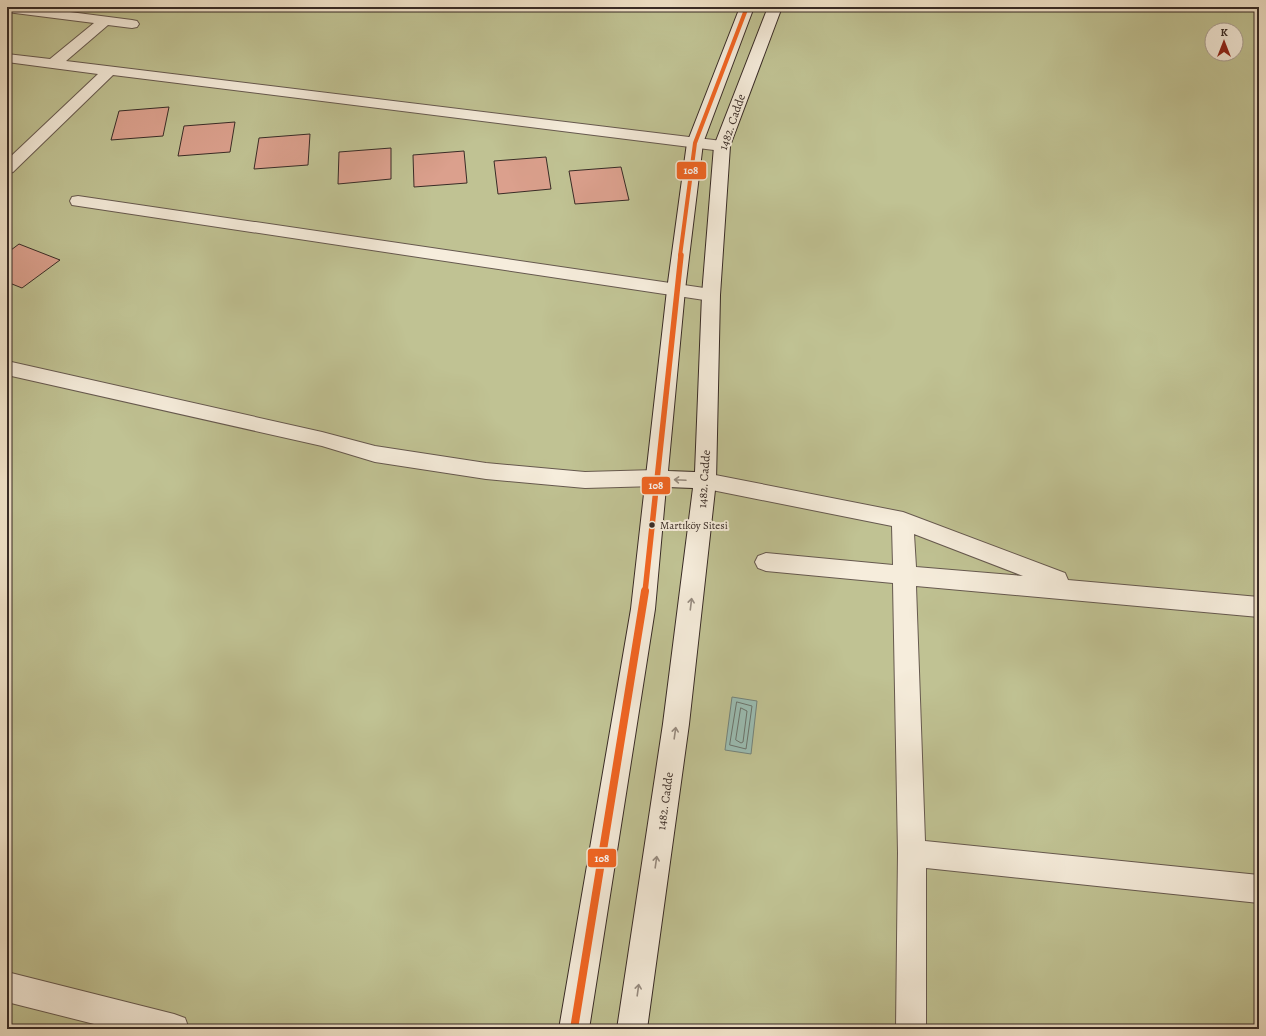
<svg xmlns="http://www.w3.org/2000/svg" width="1266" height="1036" viewBox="0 0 1266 1036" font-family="Alegreya,serif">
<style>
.green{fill:#c0c293;stroke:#7c765c;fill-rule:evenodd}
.water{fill:#9bbeb4;stroke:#73837b}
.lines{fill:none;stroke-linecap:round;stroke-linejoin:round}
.shore{stroke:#6a746d;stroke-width:1}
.building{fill:#dba08d;stroke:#382b26}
.street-casing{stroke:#66594f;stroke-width:2}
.secondary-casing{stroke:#382b26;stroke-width:2}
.street{fill:#f6eddc;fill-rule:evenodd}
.secondary{fill:#f6eddc;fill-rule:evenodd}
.bus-1-far2-casing{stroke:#f6eddc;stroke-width:6}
.bus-1-far1-casing{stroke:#f6eddc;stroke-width:8}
.bus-1-casing{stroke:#f6eddc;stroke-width:10}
.bus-1-far2{stroke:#f26522;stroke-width:4}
.bus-1-far1{stroke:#f26522;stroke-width:5.5}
.bus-1{stroke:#f26522;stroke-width:8}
.oneway{stroke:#978c81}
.bus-dot{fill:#382b26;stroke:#f6eddc;stroke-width:1.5}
.labels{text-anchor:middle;stroke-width:4;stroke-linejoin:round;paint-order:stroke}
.bus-label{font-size:11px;fill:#382b26;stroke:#f6eddc;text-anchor:start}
.street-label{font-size:12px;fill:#382b26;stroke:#f6eddc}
.line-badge{stroke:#f6eddc;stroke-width:1.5}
.badge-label{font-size:11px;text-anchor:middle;font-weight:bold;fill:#fff}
</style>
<rect width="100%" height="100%" fill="#f1e3c9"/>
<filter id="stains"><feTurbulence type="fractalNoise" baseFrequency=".005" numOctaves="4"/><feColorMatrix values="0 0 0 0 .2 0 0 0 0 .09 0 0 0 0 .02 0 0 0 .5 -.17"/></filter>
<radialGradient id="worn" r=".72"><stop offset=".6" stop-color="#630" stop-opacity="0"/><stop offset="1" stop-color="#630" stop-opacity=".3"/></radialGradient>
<path class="green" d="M7 7H1259V1029H7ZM1212 30H1236V54H1212Z"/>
<path class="water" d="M732 697 757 701 751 754 725 750Z"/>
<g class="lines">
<path class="shore" d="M737 702 752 706 746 749 730 745Z
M741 708 747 711 743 742 741 743 736 740Z"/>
</g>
<path class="building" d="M169 107 163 136 111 140 119 111Z
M235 122 230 152 178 156 184 126Z
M310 134 308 165 254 169 259 138Z
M391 148V179L338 184 339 152Z
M464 151 467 183 414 187 413 155Z
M546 157 551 189 498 194 494 161Z
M621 167 629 200 575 204 569 171Z
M19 244 60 260 22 288 7 282V253Z"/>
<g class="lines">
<g class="street-casing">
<path id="street" d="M7 7H31L132 20 137 21 139 24 137 27 132 28 108 25 66 61 722 141 728 143 730 146 728 149 722 151 113 75 13 172 7 174V160L98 74 7 62V54L50 59 94 23 7 12Z
M78 196 711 289 717 291 720 295 717 299 711 301 72 205 70 201 72 197Z
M7 361 322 432 375 446 486 463 585 472 656 470 664 472 667 478 664 484 656 486 585 488 486 479 375 462 322 446 7 375Z
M705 473 903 512 1065 573 1068 580 1259 597V617L916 586 925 841 1259 875V903L926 868V1029H896L898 853 893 583 766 571 758 568 755 562 758 556 766 553 893 565 892 526 697 487 694 481 697 475ZM914 534 1023 576 916 567Z
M7 972 174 1014 185 1018 189 1029H114L7 1002Z"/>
</g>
<g class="secondary-casing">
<path id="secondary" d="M740 7H754L703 143 685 290 668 471 695 472 702 295 714 146 768 7H782L730 146 720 295 716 481 689 724 647 1029H617L663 724 693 488 666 487 655 609 589 1029H559L631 609 667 290 687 143Z"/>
</g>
<use href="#street" class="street"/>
<use href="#secondary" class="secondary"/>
<g class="bus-1-far2-casing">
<path id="bus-1-far2" d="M680 256 695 143 747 7"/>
</g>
<g class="bus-1-far1-casing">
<path id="bus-1-far1" d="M645 592 681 255"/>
</g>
<g class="bus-1-casing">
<path id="bus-1" d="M574 1029 645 591"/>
</g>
<use href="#bus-1-far2" class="bus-1-far2"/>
<use href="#bus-1-far1" class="bus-1-far1"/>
<use href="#bus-1" class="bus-1"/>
</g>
<defs><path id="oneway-shaft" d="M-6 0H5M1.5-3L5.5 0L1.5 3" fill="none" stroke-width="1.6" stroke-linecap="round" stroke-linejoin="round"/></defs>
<g class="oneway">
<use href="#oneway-shaft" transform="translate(680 480) rotate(-177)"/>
<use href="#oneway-shaft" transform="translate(691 604) rotate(-83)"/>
<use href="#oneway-shaft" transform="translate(675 733) rotate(-82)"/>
<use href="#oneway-shaft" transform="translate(656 862) rotate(-82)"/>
<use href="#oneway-shaft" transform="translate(638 990) rotate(-82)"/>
</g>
<circle class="bus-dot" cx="652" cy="525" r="3.5"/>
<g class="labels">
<g class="bus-label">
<text x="660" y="529">Martıköy Sitesi</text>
</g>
<g class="street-label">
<text transform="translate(732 122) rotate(-71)" y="4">1482. Cadde</text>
<text transform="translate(704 479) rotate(-86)" y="4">1482. Cadde</text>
<text transform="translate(665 801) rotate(-82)" y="4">1482. Cadde</text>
</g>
</g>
<g class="line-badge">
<rect x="676" y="161" width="31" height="19" rx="4" fill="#f26522"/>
<rect x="641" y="476" width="30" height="19" rx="4" fill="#f26522"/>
<rect x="587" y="848" width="30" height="20" rx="4" fill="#f26522"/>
</g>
<g class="badge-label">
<text x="691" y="174">108</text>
<text x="656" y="489">108</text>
<text x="602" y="862">108</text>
</g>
<rect width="1266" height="1036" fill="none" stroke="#f1e3c9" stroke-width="24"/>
<rect x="8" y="8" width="1250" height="1020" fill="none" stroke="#382b26" stroke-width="2"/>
<rect x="12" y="12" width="1242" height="1012" fill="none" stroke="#382b26"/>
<g transform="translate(1224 42)"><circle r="19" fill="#f6eddc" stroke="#aa9f93"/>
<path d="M0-3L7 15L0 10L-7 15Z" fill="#8f2418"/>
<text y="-6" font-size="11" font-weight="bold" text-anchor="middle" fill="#382b26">K</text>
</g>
<rect width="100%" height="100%" filter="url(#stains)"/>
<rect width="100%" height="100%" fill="url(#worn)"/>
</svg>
